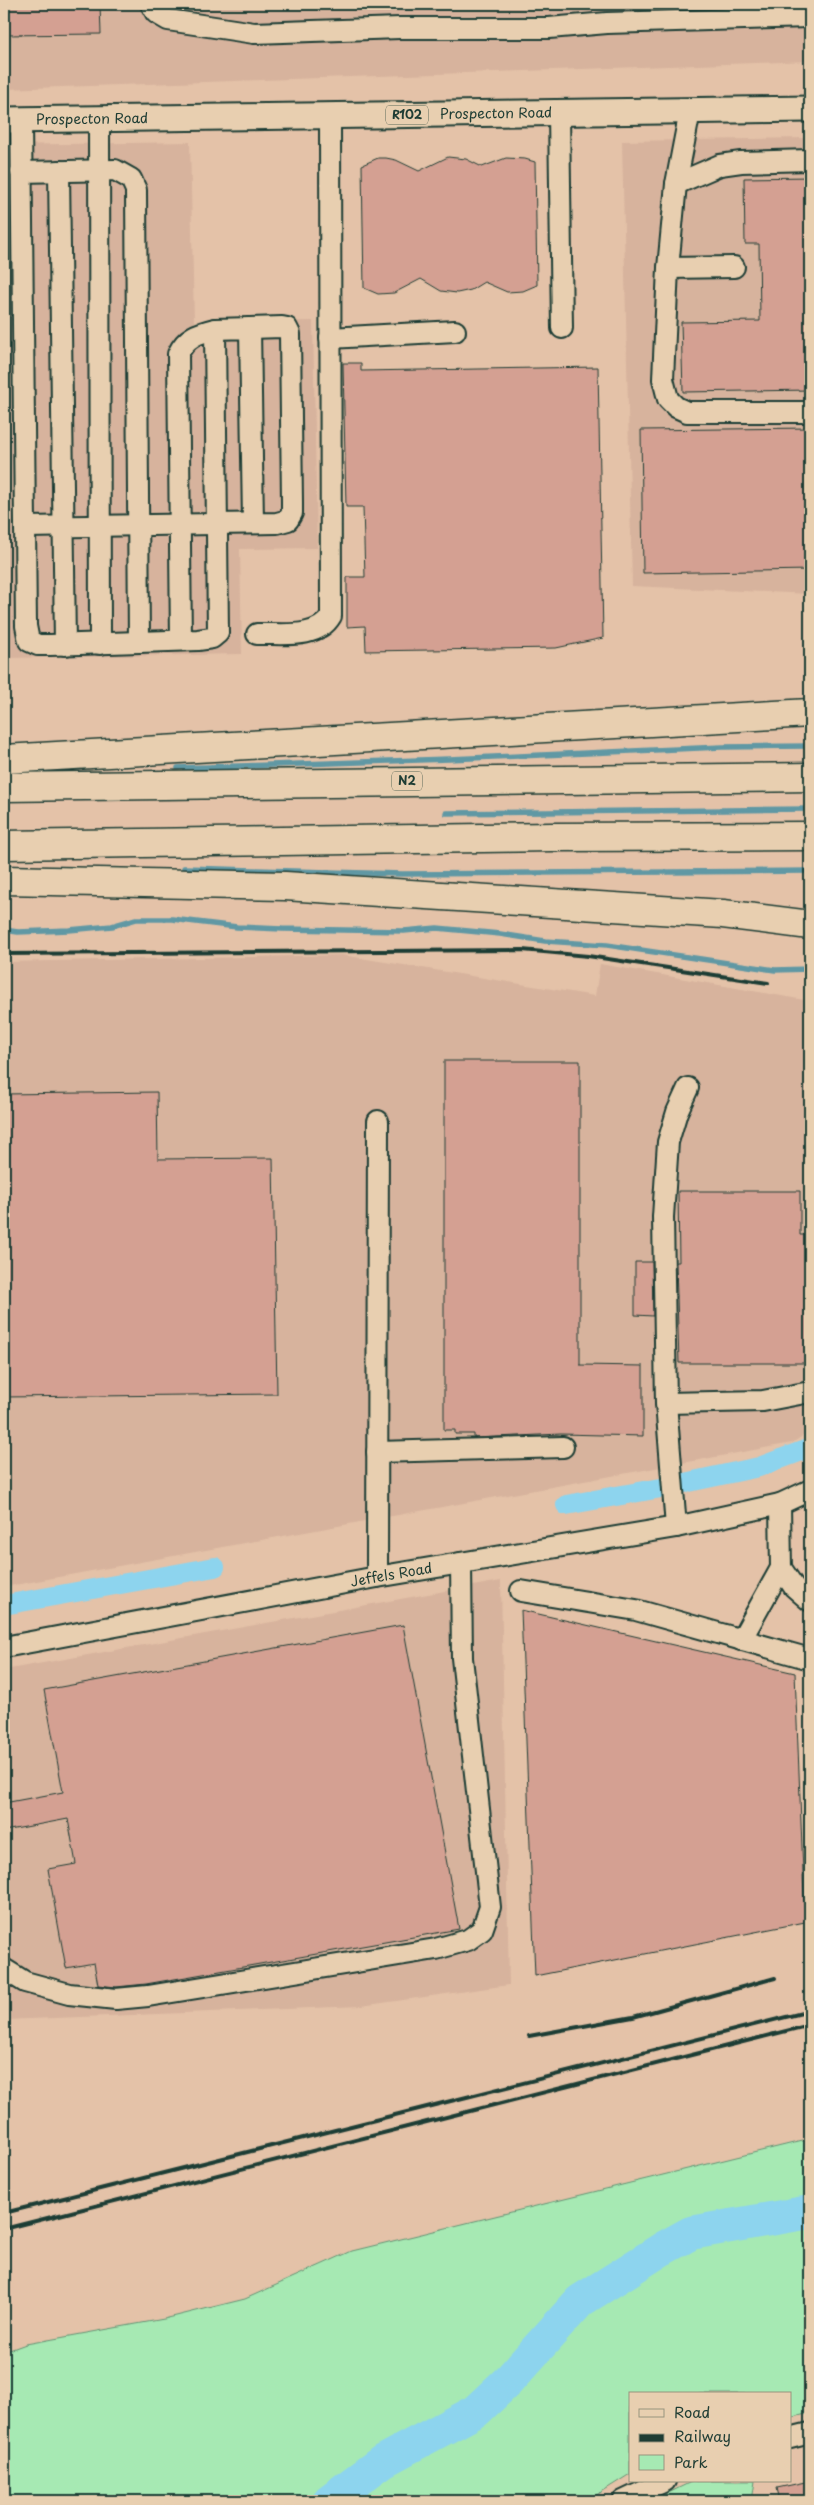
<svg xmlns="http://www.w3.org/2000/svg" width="814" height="2505" viewBox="0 0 814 2505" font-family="'Playpen Sans',sans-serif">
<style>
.built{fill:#d7b39d}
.green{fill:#a6e9b3;stroke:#629374}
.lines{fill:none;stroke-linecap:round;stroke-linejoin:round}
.stream{stroke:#6198a4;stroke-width:5.5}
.canal{stroke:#8dd4ee;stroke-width:20}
.river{stroke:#8dd4ee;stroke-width:34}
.building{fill:#d4a092;stroke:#1f3d34}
.minor-casing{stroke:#1f3d34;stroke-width:24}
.major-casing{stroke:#1f3d34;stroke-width:29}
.highway-casing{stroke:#1f3d34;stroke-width:31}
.minor{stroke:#e8cfb0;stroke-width:20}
.major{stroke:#e8cfb0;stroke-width:25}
.highway{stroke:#e8cfb0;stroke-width:28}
.rail{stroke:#1f3d34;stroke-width:4}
.labels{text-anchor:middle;stroke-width:4;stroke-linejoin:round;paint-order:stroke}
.shield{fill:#e8cfb0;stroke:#5b6959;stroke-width:1}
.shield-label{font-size:12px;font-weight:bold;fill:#1f3d34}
.street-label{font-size:14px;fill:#1f3d34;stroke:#e8cfb0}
</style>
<rect width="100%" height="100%" fill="#e4c2a8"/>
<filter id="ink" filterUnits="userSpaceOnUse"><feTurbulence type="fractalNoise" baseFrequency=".02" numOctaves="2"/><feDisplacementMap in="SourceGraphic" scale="10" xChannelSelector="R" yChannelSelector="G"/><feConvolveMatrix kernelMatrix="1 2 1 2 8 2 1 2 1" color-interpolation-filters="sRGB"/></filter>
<g filter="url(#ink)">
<path class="built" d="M4 4H810V61L4 89Z
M810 138V594L632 586 622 141Z
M190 142 194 323 313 321 317 548 240 549 242 654 4 658V145Z
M342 955 595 996 600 964 810 1001V1431L792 1443 4 1587V962Z
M501 1581 509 1985 361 2006 4 2020V1670Z"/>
<path class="green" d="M810 2139V2413L790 2418V2394H630V2474L587 2501H4V2352L26 2344 164 2319 245 2299 352 2251Z
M693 2481H755L752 2501H652Z"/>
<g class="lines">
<path class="stream" d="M178 768 449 759 722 747 810 746
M446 813 810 809
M184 868 402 874 810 871
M4 930 18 932 69 930 112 926 136 919H172L237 927 282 929 404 931 437 928 500 934 545 941 607 945 775 970 810 969"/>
<path class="canal" d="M684 1483 759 1467 810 1448
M566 1505 661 1488
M4 1605 215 1567"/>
<path class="river" d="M329 2501 383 2461 476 2411 509 2380 580 2301 662 2249 691 2233 810 2212"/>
</g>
<path class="building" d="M4 4H100L101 34 4 35Z
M448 157 466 159 482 167 506 158 525 159 535 162 537 285 523 291 507 292 484 282 471 290 457 293 441 291 421 279 394 293 378 294 364 288 362 165 378 158H386L396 160 419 171Z
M810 177V390L683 392 681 322 760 321 759 244H745L744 178Z
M343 363H361V371L598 367 603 638 556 648 366 651 365 626 347 627V577H365L363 507H346Z
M810 428V570L643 573 641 430Z
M444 1061H580V1365L643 1366V1436L561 1434 474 1438V1434H455V1430H444Z
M157 1092 158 1159 273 1158 277 1394 4 1397V1094Z
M678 1191H800V1235H810V1363H679L676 1262H679Z
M635 1262H652L653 1316 635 1315Z
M521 1610 795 1673 805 1922 535 1976Z
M403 1625 459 1929 146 1984 116 1987 98 1985 94 1963 66 1968 48 1869 76 1864 68 1819 4 1831V1803L63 1792 44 1690Z
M810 2481V2501H780L777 2488Z"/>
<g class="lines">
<g class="minor-casing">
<g id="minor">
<path d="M151 4 156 13 168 20 254 33 400 28H549L607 23 810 17"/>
<path d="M690 111 676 184 668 268 663 379 668 399 676 407 687 412H810"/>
<path d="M559 113 562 328"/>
<path d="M99 119 100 644"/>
<path d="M21 120 26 626 29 641 38 645H50L198 640 212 638 218 633 215 329 250 328 253 523"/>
<path d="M59 171 65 645"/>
<path d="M21 172 115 170 131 179 136 190 139 642"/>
<path d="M676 184 720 165 741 162 810 160"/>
<path d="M668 268 734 267"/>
<path d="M330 338 455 331"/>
<path d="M25 527 277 523 288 520 292 513V502L290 334 287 328 282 327 250 328"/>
<path d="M257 634C281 633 317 640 331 616L330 115"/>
<path d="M181 640 178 354C186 337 198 333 215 329"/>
<path d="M666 1403 763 1401 810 1392"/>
<path d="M377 1452 563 1447"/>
<path d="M780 1504 781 1568 794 1587 810 1601"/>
<path d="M676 1527 666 1403 663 1217 668 1142 677 1112 688 1088"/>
<path d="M377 1577 378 1121"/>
<path d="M521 1591 636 1610 810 1659"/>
<path d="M741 1640 781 1568"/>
<path id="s1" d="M4 1647 377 1577 676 1527 780 1504 810 1490"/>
<path d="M4 1969 25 1982 69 1994 116 1999 148 1996 436 1949 468 1940 482 1930 490 1907 462 1658 461 1563"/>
<path d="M790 2438 810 2433"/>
<path d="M623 2501 665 2481"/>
</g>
</g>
<g class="major-casing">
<g id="major">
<path id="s2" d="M4 120 810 109"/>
</g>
</g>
<g class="highway-casing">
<path id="highway" d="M4 759 810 713
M4 787 810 777
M4 845 552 837 810 836
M4 880 285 886 723 914 810 925"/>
</g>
<use href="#minor" class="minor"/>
<use href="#major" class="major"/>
<use href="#highway" class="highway"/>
<path class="rail" d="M4 954 522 950 588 956 768 983
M529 2036 633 2017 775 1978
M4 2213 810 2011
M4 2229 810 2025"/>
</g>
</g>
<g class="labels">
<g class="shield">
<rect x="386" y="105.5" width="42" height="19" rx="4"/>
<rect x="392" y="771.5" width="30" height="19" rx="4"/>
</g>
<g class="shield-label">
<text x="407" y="119">R102</text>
<text x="407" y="785">N2</text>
</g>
<g class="street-label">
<text dy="5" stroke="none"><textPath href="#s2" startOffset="492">Prospecton Road</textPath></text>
<text dy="5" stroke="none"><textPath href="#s2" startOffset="88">Prospecton Road</textPath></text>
<text dy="5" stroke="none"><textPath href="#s1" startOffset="394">Jeffels Road</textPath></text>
</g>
</g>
<rect width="814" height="2505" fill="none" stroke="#e8cfb0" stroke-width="20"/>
<rect x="10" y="10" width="794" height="2485" fill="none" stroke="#1f3d34" stroke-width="2" filter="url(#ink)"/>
<rect x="629" y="2392" width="162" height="90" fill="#e8cfb0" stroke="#98957e"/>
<rect x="639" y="2409" width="25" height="8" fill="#e8cfb0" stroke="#98957e"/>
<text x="674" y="2418" font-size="15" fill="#1f3d34">Road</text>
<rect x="639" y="2434" width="25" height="8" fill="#1f3d34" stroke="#98957e"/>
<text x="674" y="2442" font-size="15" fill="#1f3d34">Railway</text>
<rect x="639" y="2455" width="25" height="15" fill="#a6e9b3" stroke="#98957e"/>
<text x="674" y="2468" font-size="15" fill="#1f3d34">Park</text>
</svg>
